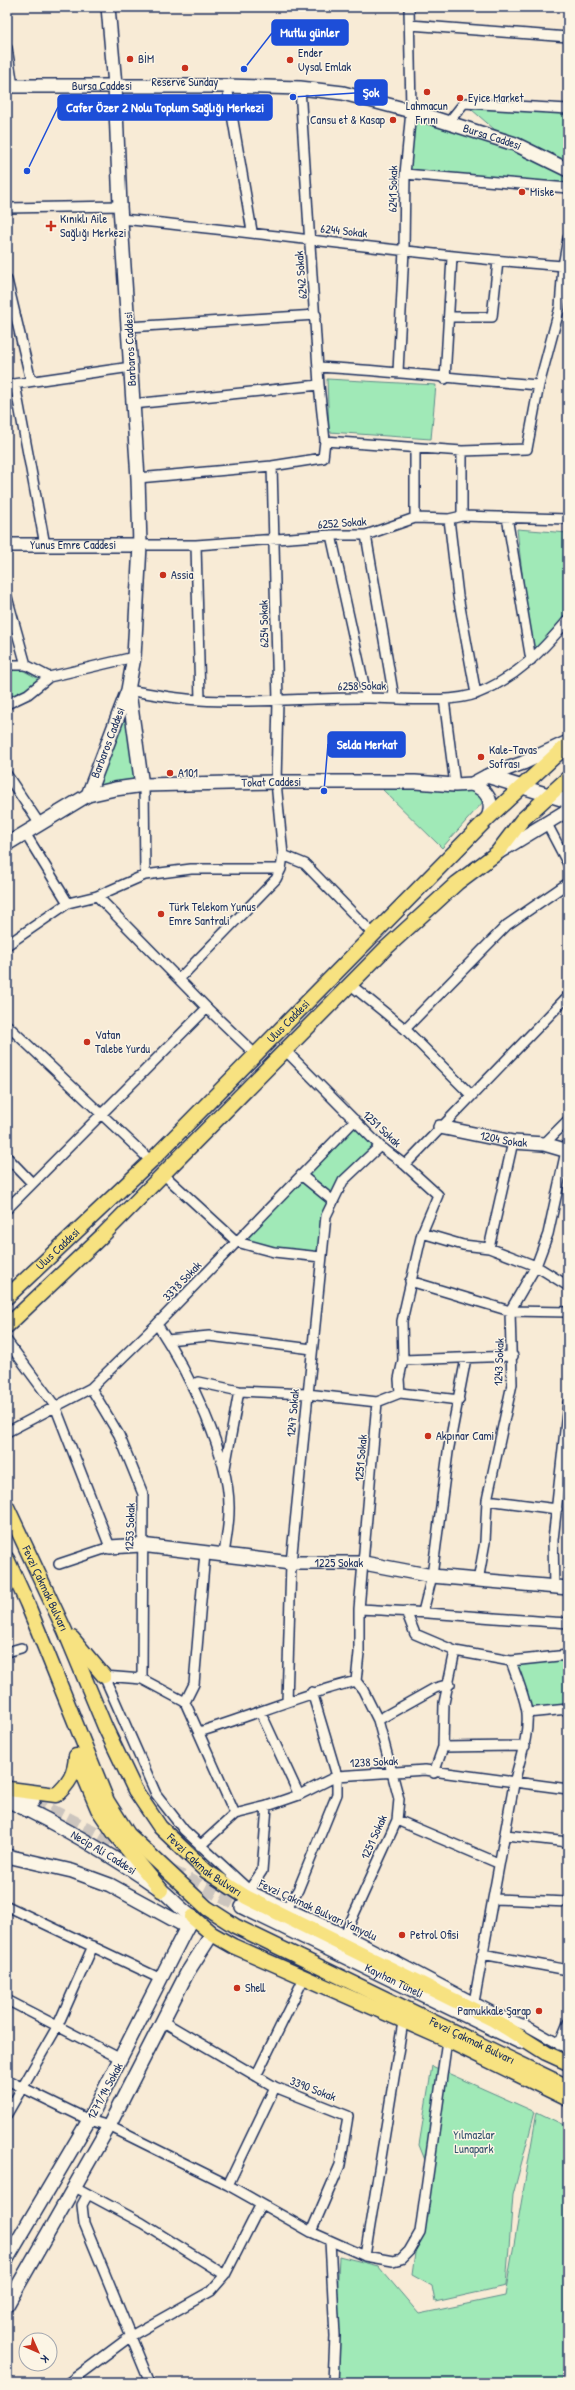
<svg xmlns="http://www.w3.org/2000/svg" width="575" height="2390" viewBox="0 0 575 2390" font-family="'Patrick Hand',sans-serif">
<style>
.green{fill:#a0e9b7;stroke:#5e8c8a}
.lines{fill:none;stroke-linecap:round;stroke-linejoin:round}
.secondary-tunnel{stroke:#ccc5be;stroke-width:13;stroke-dasharray:13 6;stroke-linecap:butt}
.street-casing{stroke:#1b2f5e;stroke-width:12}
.secondary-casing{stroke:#1b2f5e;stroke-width:16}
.primary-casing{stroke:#1b2f5e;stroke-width:17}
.street{stroke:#fcf5e5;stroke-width:9}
.secondary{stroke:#fcf5e5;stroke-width:13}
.primary{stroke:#f7e281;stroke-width:14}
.poi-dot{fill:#c8321e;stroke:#fcf5e5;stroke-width:1.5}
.labels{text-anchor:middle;stroke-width:3;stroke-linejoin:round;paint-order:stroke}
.poi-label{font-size:12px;fill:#1b2f5e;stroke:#fcf5e5;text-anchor:start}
.street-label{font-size:12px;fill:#1b2f5e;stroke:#fcf5e5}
.park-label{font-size:12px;fill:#365470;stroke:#fcf5e5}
.leader{fill:none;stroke:#1d4ed8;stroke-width:1.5}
.callout-dot{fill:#1d4ed8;stroke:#fcf5e5;stroke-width:1.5}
.callout{fill:#1d4ed8;stroke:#1d4ed8;stroke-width:1.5}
.callout-label{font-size:13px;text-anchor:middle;font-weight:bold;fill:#fff}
</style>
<rect width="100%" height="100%" fill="#f8ebd6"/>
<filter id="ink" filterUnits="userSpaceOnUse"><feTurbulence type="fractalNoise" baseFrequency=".025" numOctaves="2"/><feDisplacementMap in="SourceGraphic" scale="8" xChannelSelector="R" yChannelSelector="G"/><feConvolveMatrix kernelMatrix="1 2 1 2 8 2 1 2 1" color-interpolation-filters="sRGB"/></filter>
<g filter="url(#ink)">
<path class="green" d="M464 103 568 109V188L405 174 411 111 509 142Z
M327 379 436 385 431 439 329 432Z
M517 529 568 533V605L564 616 538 649 530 643Z
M22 670 41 680 26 691 7 700V671Z
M128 690 142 786 88 795Z
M378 785 468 788 484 798 483 802 442 848Z
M355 1120 380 1146 343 1181 326 1216 321 1257 237 1242Z
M568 1655V1709L527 1713 511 1661Z
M432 2066 535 2112 513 2195 506 2286 435 2302 432 2286 412 2275 427 2165 419 2145Z
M537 2112 568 2127V2383H333L339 2256 378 2266 419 2314 505 2296Z"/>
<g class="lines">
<path class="secondary-tunnel" d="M33 1801 128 1849
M171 1871 242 1907"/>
<g class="street-casing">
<path id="street" d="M410 25 568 37
M7 48 13 86
M227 86 252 231
M448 123 464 103 568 109
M405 174 568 188
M7 208 120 206
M121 219C269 233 415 255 563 266
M7 280 31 381
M449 317H492L498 261
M129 327 316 315
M319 367C393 371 466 380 539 385
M398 372 404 250 405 174 411 111 409 7
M445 379 452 257
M15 384 45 545
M7 385 131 367
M133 404 319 385
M325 441 462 451 527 449 539 385 560 307 563 266 568 238
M415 448V518
M138 478 272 466 323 458 325 441 319 385 300 88
M462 516V451
M507 517 531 660
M449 519 458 596 476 694
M331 535 367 698
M366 535 394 698
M140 545H196L331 535H366L415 518 449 519 462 516 568 519
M196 545 200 700
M7 597 26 665
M7 665H26L49 677 134 657
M128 690C152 694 176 699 200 700 257 704 313 697 369 698 399 698 451 704 478 693 517 677 541 652 568 620
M444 699 455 785
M7 704 28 694 49 677
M7 775 39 823
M144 785 145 875
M546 822 568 864
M25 833 68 903
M283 855 305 864 373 934
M97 896 207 1008 256 1055
M7 945 68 903 97 896 145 875 191 869H281
M180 978 276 879 281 869 283 855 276 782 278 701 272 466
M351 985 405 1029 471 1095
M7 1025 151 1161
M405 1029 507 925 568 883
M285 1050 380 1146 405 1165 438 1195 422 1233 402 1321 403 1360 399 1379 400 1393 377 1402 359 1609V1653L356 1681 363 1690 378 1720 399 1799 397 1820 345 1934
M544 1144 568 1120
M7 1157 32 1183
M405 1165 568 996
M163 1174 237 1242 274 1252 321 1257
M301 1175 333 1201
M7 1209 207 1008
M422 1233 463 1245 489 1248 536 1266 568 1286
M489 1248 513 1142
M410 1281 510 1311 568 1312
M157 1324C187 1370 231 1456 229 1511 229 1525 226 1540 224 1554
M167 1340 209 1336 312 1349
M7 1341 55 1406 110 1547 59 1564
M403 1360 513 1356
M193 1387 198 1382 239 1391 307 1394 377 1402
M91 1388 119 1435 143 1494 142 1679
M400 1393 459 1400
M7 1432 91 1388 157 1324 355 1120
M225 1468 239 1391
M487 1500 557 1509
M205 1553 194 1684 185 1702 235 1814
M478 1581 485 1542 487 1500 512 1384 510 1311 536 1266 548 1234 566 1151
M554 1587 553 1540 568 1403
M359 1609C429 1612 498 1619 568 1623
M406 1611 415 1634 455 1651 511 1661 568 1655
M423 1612 432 1576 448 1452 466 1358
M7 1652 21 1648
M185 1702 142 1679 104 1676 156 1794 184 1830 249 1890 345 1934 497 2014 527 2026 568 2049
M287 1702 291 1563 326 1216 343 1181 380 1146
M261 1713 299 1795
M527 1713 568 1709
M378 1720 435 1688 450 1684
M199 1732C252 1716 302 1694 356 1681
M443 1747 525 1746
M434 1773 443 1747 444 1703 455 1651
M397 1820 498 1863
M506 1835 568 1842
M200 1846 235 1814 267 1806 299 1795 337 1776 425 1770 568 1789
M249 1890 262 1871 267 1806
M494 1899 568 1902
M7 1906 161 1979
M287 1907 298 1890 337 1794V1776L312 1692
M482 1954 568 1970
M7 2000 121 2059
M474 2002C487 1929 501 1857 514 1784 519 1760 529 1738 527 1713 525 1696 516 1677 511 1661
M162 2021 275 2087 348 2116 340 2165 311 2232
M559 2045 568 2023
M256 2076 304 1978
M7 2080 89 2120 109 2126 228 2185 311 2232 365 2256 393 2261 401 2259 409 2251 420 2232 447 2040
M7 2114 57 2027 93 1946
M228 2185 275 2087
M75 2187 142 2223 225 2275
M88 2194 82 2205 84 2223 150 2383
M330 2241 335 2336 333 2383
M365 2256 403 2022
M68 2383 131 2336 211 2291 225 2275 261 2204"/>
</g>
<g class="secondary-casing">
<g id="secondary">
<path id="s1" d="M7 86H227L300 88 343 93 411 111 515 144 568 170"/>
<path id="s2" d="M7 545H140"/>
<path d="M129 692 142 786"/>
<path d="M487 776 523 763 566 743"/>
<path d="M472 784C488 791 494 801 488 818"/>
<path id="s3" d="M88 795 128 690 134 657 140 545 138 478 120 206 115 85 108 7"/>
<path id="s4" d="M7 844 88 795 115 789 144 785 276 782H415L455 785 472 784 487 776 568 801"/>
<path d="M499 852 568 810"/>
<path id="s5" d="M440 1127 513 1142 544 1144 568 1151"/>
<path id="s6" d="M110 1547 141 1545 291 1563H364L432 1576 568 1588"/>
<path d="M11 1790 33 1801"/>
<path id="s7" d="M7 1800C60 1825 112 1855 160 1889 171 1897 180 1909 192 1917L89 2120 7 2259"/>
<path d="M7 1856 72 1871 110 1885 187 1927"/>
<path id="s8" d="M242 1907 520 2042"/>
<path d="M7 2305 109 2126 187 1973 212 1934"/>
</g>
</g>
<g class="primary-casing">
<g id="primary">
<path id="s9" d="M7 1297 151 1161 488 818 568 744"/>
<path d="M7 1326 104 1234 386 948 457 883 497 853 522 820 568 778"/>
<path id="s10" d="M7 1507 65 1631 105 1727 135 1790 160 1827 206 1871 246 1897 494 2020 546 2053 568 2063"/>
<path id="s11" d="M7 1559 27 1603 107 1801 128 1834 207 1908 235 1926 568 2087"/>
<path d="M72 1638 104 1676"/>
<path d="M76 1757 98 1809 115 1834 161 1890"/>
<path d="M9 1789 56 1795C69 1784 75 1774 76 1756"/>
<path d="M192 1917 212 1934 233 1946 447 2040 568 2099"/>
</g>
</g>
<use href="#street" class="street"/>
<use href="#secondary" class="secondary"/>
<use href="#primary" class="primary"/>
</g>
</g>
<g class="poi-dot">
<circle cx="130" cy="59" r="4"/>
<circle cx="290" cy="60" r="4"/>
<circle cx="185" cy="68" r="4"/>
<circle cx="427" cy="92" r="4"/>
<circle cx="460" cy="98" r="4"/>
<circle cx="393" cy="120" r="4"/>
<circle cx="522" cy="192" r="4"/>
<path d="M49 220h4v4h4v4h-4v4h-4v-4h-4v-4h4z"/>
<circle cx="163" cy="575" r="4"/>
<circle cx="481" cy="757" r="4"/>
<circle cx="170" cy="773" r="4"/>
<circle cx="161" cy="914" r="4"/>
<circle cx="87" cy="1042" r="4"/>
<circle cx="428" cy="1436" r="4"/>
<circle cx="402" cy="1935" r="4"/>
<circle cx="237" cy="1988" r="4"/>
<circle cx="539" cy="2011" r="4"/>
</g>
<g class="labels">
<g class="poi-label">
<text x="298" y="57">Ender<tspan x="298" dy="14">Uysal Emlak</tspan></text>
<text x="138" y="63">BİM</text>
<text x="185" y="86" text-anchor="middle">Reserve Sunday</text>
<text x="468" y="102">Eyice Market</text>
<text x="427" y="110" text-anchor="middle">Lahmacun<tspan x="427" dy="14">Fırını</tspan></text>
<text x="385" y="124" text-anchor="end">Cansu et &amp; Kasap</text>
<text x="530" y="196">Miske</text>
<text x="60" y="223">Kınıklı Aile<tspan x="60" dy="14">Sağlığı Merkezi</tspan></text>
<text x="171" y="579">Assia</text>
<text x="489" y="754">Kale-Tavas<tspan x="489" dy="14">Sofrası</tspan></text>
<text x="178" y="777">A101</text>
<text x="169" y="911">Türk Telekom Yunus<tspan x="169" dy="14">Emre Santrali</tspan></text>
<text x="95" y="1039">Vatan<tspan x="95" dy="14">Talebe Yurdu</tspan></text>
<text x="436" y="1440">Akpınar Cami</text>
<text x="410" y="1939">Petrol Ofisi</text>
<text x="245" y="1992">Shell</text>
<text x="531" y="2015" text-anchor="end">Pamukkale Şarap</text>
</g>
<g class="street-label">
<text dy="4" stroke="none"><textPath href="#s1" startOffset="95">Bursa Caddesi</textPath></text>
<text dy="4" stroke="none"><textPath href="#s1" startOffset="492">Bursa Caddesi</textPath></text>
<text transform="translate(393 189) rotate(-89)" y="4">6241 Sokak</text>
<text transform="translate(344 231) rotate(6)" y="4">6244 Sokak</text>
<text transform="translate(301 275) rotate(-95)" y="4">6242 Sokak</text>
<text transform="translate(130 349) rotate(-93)" y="4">Barbaros Caddesi</text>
<text transform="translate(342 523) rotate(-4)" y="4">6252 Sokak</text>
<text dy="4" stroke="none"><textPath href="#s2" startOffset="66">Yunus Emre Caddesi</textPath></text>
<text transform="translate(264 624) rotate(-91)" y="4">6254 Sokak</text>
<text transform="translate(362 686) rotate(-1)" y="4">6258 Sokak</text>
<text dy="4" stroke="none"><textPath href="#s3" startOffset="56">Barbaros Caddesi</textPath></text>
<text dy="4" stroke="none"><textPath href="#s4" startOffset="279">Tokat Caddesi</textPath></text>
<text dy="4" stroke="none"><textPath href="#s9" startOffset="394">Ulus Caddesi</textPath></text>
<text transform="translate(382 1129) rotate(43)" y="4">1251 Sokak</text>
<text dy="4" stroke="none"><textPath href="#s5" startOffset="65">1204 Sokak</textPath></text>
<text dy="4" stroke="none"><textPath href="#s9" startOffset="70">Ulus Caddesi</textPath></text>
<text transform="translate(182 1281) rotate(-46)" y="4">3378 Sokak</text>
<text transform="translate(499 1362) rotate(-88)" y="4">1243 Sokak</text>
<text transform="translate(293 1413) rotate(-85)" y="4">1247 Sokak</text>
<text transform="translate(361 1458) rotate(-85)" y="4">1251 Sokak</text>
<text transform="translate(130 1527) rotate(-88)" y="4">1253 Sokak</text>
<text dy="4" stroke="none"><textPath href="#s6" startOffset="230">1225 Sokak</textPath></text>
<text dy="4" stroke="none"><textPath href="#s10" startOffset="90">Fevzi Çakmak Bulvarı</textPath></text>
<text transform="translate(374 1762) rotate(-3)" y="4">1238 Sokak</text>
<text transform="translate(374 1837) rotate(-66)" y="4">1251 Sokak</text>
<text dy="4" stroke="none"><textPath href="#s7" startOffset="110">Necip Ali Caddesi</textPath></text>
<text dy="4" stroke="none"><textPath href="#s10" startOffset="414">Fevzi Çakmak Bulvarı</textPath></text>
<text transform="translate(318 1910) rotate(25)" y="4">Fevzi Çakmak Bulvarı Yanyolu</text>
<text dy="4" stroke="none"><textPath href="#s8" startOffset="169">Kayıhan Tüneli</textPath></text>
<text dy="4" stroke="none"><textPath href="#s11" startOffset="706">Fevzi Çakmak Bulvarı</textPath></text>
<text transform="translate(313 2089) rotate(21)" y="4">3390 Sokak</text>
<text transform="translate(105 2091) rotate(-62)" y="4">1271/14 Sokak</text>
</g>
<g class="park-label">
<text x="474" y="2139">Yılmazlar<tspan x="474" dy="14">Lunapark</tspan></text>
</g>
</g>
<path class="leader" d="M244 69L272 33M293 97L355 93M27 171L58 107M324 791L328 744"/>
<g class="callout-dot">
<circle cx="244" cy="69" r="4"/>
<circle cx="293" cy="97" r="4"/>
<circle cx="27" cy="171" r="4"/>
<circle cx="324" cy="791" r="4"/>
</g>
<g class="callout">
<rect x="272" y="20" width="76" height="25" rx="4"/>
<rect x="355" y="80" width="32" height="25" rx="4"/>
<rect x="58" y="95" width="214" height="25" rx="4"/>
<rect x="328" y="732" width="77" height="25" rx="4"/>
</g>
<g class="callout-label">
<text x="310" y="37">Mutlu günler</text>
<text x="371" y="97">Şok</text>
<text x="165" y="112">Cafer Özer 2 Nolu Toplum Sağlığı Merkezi</text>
<text x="367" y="749">Selda Merkat</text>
</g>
<rect width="575" height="2390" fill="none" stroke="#fcf5e5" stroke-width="24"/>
<rect x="12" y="12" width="551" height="2366" fill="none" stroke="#1b2f5e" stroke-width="1.5" filter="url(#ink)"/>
<g transform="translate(38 2352) rotate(135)"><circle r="19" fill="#fcf5e5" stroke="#a2a6af"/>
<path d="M0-3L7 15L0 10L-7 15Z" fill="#c8321e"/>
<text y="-6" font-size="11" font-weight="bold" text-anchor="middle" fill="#1b2f5e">K</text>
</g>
</svg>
